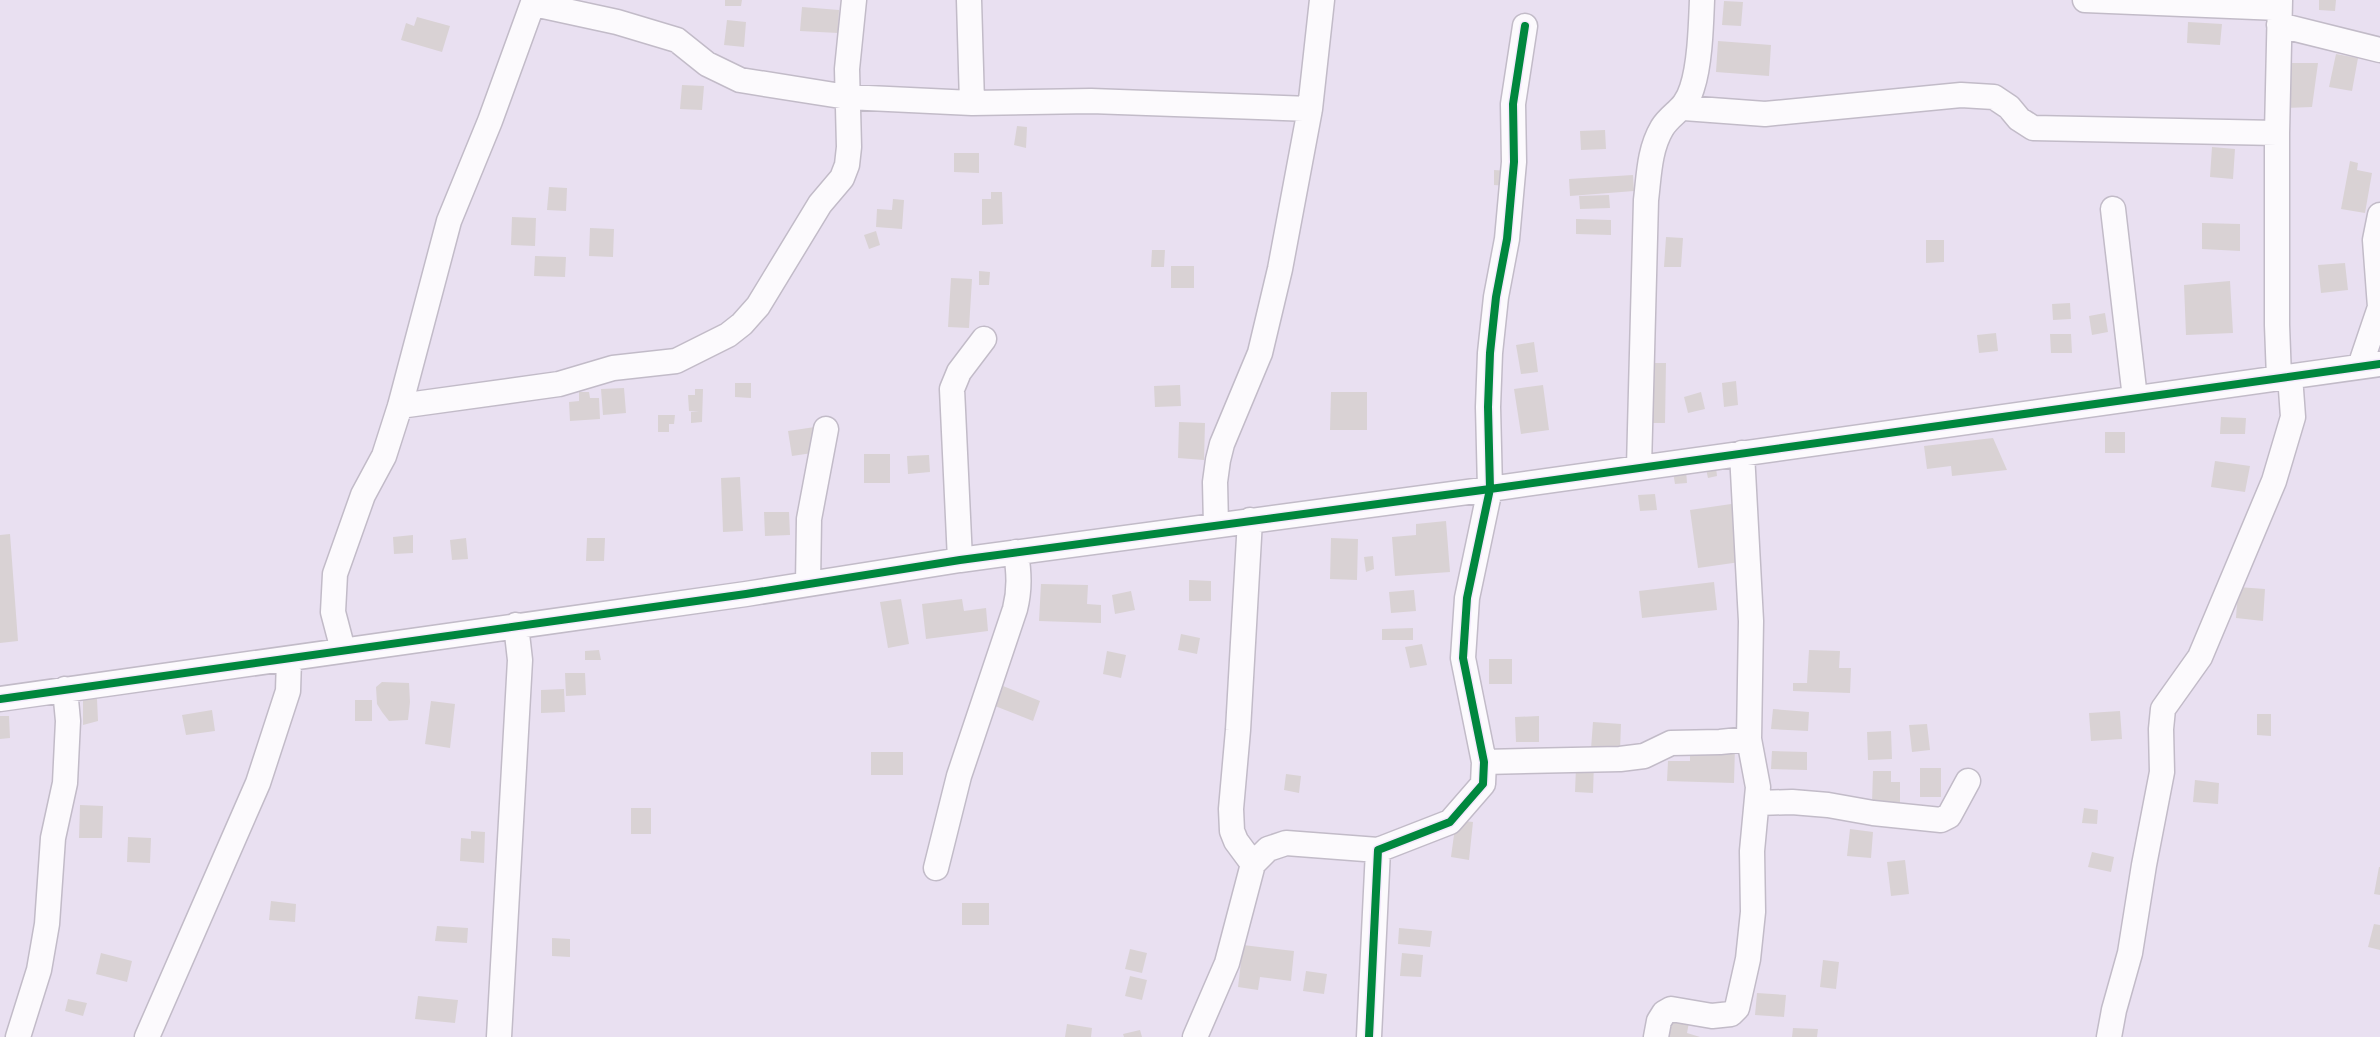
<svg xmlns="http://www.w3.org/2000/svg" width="2380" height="1037" viewBox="0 0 2380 1037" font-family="Lora,serif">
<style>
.building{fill:#d9d2d4}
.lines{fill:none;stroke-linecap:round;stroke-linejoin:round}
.minor-casing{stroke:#c2bbc8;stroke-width:27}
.minor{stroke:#fcfafd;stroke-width:24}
.cycleway-casing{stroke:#f4e9fc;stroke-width:11}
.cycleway{stroke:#00873e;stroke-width:8}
</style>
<rect width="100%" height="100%" fill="#e9e0f1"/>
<path class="building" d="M725 0H742L741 6H725Z
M2319 0H2336L2335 11 2319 10Z
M1724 1 1743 2 1741 26 1722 25Z
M802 7 839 10 838 33 800 31Z
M417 17 450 26 442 52 401 40 406 23 414 26Z
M727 20 746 22 744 47 724 45Z
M2188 22 2222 24 2220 45 2187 43Z
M1718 41 1771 45 1769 76 1716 72Z
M2336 54 2358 58 2352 91 2329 87Z
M2287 63H2318L2312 107 2284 108Z
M682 85 704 86 702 110 680 109Z
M1017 126 1027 127 1026 148 1014 145Z
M1605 130 1606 149 1581 150 1580 131Z
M2212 147 2235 149 2233 179 2210 177Z
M954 153H979V173L954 172Z
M2350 161 2358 163 2357 170 2372 173 2365 213 2341 209Z
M1494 170 1509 171 1508 186 1494 185Z
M1633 175 1634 191 1570 196 1569 179Z
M549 187 567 188 566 211 547 210Z
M991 192H1002L1003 224 982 225V199H991Z
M1609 195 1610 208 1580 209 1579 196Z
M893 199 904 200 902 229 876 227 877 209 892 210Z
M512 217 536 218 535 246 511 245Z
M1576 219 1611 220V235L1576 234Z
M2202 223 2240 224V251L2202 249Z
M590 228 614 229 613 257 589 256Z
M876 231 880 245 869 249 864 235Z
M1666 237 1683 238 1681 267H1664Z
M1926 240H1944V262L1926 263Z
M1152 250H1165L1164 267H1151Z
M535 256 566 257 565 277 534 276Z
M2345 263 2348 290 2321 293 2318 265Z
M1171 266H1194V288H1171Z
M979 271 990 272 989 285H979Z
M951 278 972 279 969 328 948 327Z
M2230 281 2233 333 2186 335 2184 285Z
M2070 303 2071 319 2053 320 2052 304Z
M2105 313 2108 332 2092 335 2089 316Z
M1996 333 1998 351 1979 353 1977 335Z
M2050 334H2071L2072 353H2051Z
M1534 342 1538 372 1521 374 1516 345Z
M1648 363H1666L1665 423H1648Z
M1736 381 1738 405 1724 407 1722 383Z
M735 383H751V398L735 397Z
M1180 385 1181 406 1155 407 1154 386Z
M1543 385 1549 430 1521 434 1514 389Z
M624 388 626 413 603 415 601 389Z
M695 389H703L702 422 691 423V412H699L689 411 688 395H695Z
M579 392H589L590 398H599L600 419 570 421 569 402 579 401Z
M1331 392H1367V430H1330Z
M1701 392 1705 409 1688 413 1684 397Z
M658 415H675L674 424H669V432H658Z
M2221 417 2246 418 2245 434H2220Z
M1179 422 1205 423 1204 460 1178 458Z
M815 427 819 452 792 456 788 431Z
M2105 432H2125V453H2105Z
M1993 438 2007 470 1952 476 1951 466 1927 469 1924 446Z
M864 454H890V483H864Z
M929 455 930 472 908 474 907 456Z
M2215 461 2250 466 2245 492 2211 487Z
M1716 467 1717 476 1708 478 1706 469Z
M1686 470 1687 483 1675 484 1673 472Z
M740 477 743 531 723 532 721 478Z
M1655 494 1657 510 1640 511 1638 495Z
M1738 503 1747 561 1698 568 1690 510Z
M764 512H789L790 535 765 536Z
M1446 521 1450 572 1395 576 1392 537 1416 535V524Z
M10 534 18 641 0 643V535Z
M413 535V553L394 554 393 537Z
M466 538 468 559 452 560 450 540Z
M587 538H605L604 561H586Z
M1331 538 1358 539 1357 580 1330 579Z
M1373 556 1374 569 1366 572 1364 557Z
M1189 580 1211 581V601H1189Z
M1714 582 1717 610 1642 618 1639 591Z
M1041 584 1088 585 1087 604 1101 605V623L1039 621Z
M2238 587 2265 589 2263 621 2236 618Z
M1414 590 1416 611 1391 613 1389 592Z
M1131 591 1135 610 1115 614 1112 595Z
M901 599 909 644 888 648 880 602Z
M962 599 964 611 986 608 988 631 926 639 922 604Z
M1413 628V640H1382V629Z
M1181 634 1200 638 1197 654 1178 650Z
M1422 644 1427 665 1410 668 1405 647Z
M599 650 601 660H585V651Z
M1809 650 1840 651 1839 668H1851L1850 693 1793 691V683H1807Z
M1107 651 1126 655 1121 678 1103 674Z
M1489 659H1512V684H1489Z
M565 673H585L586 695 566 696Z
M382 682 409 683 410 702 408 720 389 721 382 712 377 704 376 687Z
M1003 686 1040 701 1033 721 995 706Z
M564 689 565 712 541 713V690Z
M83 699H97L98 721 83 725Z
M355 700H372V721H355Z
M431 701 455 704 450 748 425 744Z
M1773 709 1809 712 1808 731 1771 729Z
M212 710 215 731 186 735 182 715Z
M2120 711 2122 739 2091 741 2089 713Z
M2257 714H2271V736L2257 735Z
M0 716H9L10 738 0 739Z
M1539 716V742H1516L1515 717Z
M1593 722 1621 724 1620 751 1591 749Z
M1927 724 1930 750 1912 752 1909 725Z
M1891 731 1892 759 1868 760 1867 732Z
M1690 746 1735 747 1734 783 1667 781 1668 761H1690Z
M1772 751 1807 752V770L1771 769Z
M871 752H903V775H871Z
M1594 762 1593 793 1575 792 1576 767Z
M1920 768H1941V797H1920Z
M1873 771H1891V782H1900V803H1872Z
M1286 774 1301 776 1299 793 1284 790Z
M2195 780 2219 783 2218 804 2193 802Z
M80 805 103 806 102 838H79Z
M631 808H651V834H631Z
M2084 808 2098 810 2097 824 2082 823Z
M1456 820 1473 822 1469 860 1451 857Z
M1850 829 1873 832 1871 858 1847 856Z
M471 831 485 832 484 863 460 861 461 838 471 839Z
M128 837 151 838 150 863 127 862Z
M2092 852 2114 857 2111 872 2088 867Z
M1905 860 1909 894 1891 896 1887 862Z
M2379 867H2380V895L2374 894Z
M271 901 296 904 295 922 269 920Z
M962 903H989V925H962Z
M2374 924 2380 925V950L2368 947Z
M437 926 468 928 467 943 435 941Z
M1399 928 1432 931 1430 947 1398 944Z
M552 938 570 939V957L552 956Z
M1243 945 1294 951 1291 981 1260 977 1258 990 1238 987Z
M1130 949 1147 953 1142 973 1125 969Z
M101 953 132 961 127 982 96 974Z
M1402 953 1423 955 1421 977 1400 976Z
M1823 960 1839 962 1836 989 1820 987Z
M1306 971 1327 974 1324 994 1303 991Z
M1130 976 1147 980 1142 1000 1125 996Z
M1757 993 1786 995 1784 1017 1755 1015Z
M418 996 458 1000 455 1023 415 1019Z
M68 999 87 1003 83 1016 65 1011Z
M1673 1014 1690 1017 1687 1033 1700 1037H1669Z
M1067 1024 1092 1028 1091 1037H1065Z
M1793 1028 1818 1029 1817 1037H1792Z
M1140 1030 1142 1037H1124L1123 1034Z"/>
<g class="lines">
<g class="minor-casing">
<path id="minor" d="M969 0 972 103
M2085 0 2279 8
M534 4 617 22 677 40 707 64 740 80 847 97 972 103 1091 101 1310 109
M2279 25 2380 50
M1684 108 1765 114 1961 95 1994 97 2009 107 2019 119 2033 128 2277 133
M2113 209 2135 398
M2360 366 2380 307 2375 240 2380 215
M2279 378 2277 325V133L2280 0
M400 406 559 384 613 368 676 361 728 335 742 324 758 306 820 204 842 178 847 165 849 147 847 69 854 0
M1639 467 1646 200C1649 176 1649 150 1662 128 1672 112 1685 111 1692 88 1700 64 1701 25 1702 0
M1250 520 1238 730 1231 809 1232 831 1236 841 1253 864
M1216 525 1215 482 1218 460 1222 444 1260 353 1280 269 1310 109 1322 0
M960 560 952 389 959 372 984 339
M808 584 809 519 826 429
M343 650 333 612 335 574 363 495 384 456 400 406 449 221 490 121 534 0
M0 699 746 594 960 560 1490 489 2380 364
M1484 762 1620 759 1644 756 1671 743 1720 742 1749 739
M1757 803 1792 802 1828 805 1873 813 1941 820 1949 816 1968 781
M936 868 959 776 1015 609C1020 589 1019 573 1016 552
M18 1037 39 970 47 924 53 838 65 783 68 721 65 689
M147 1037 258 783 288 691 289 659
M499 1037 520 660 516 625
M1195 1037 1227 963 1253 864 1268 849 1286 843 1378 850
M1369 1037 1378 850 1450 822 1483 784 1484 762 1463 658 1467 598 1490 489 1488 407 1490 353 1496 297 1507 239 1514 162 1513 104 1525 26
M1656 1037 1659 1021 1664 1013 1671 1009 1712 1016 1731 1014 1737 1008 1748 959 1753 912 1752 851 1758 787 1749 739 1751 621 1742 453
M2109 1037 2114 1010 2130 953 2144 865 2162 772 2161 729 2163 709 2200 657 2274 481 2293 417 2290 376"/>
</g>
<use href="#minor" class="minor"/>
<g class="cycleway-casing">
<path id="cycleway" d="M0 699 746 594 960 560 1490 489 2380 364
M1369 1037 1378 850 1450 822 1483 784 1484 762 1463 658 1467 598 1490 489 1488 407 1490 353 1496 297 1507 239 1514 162 1513 104 1525 26"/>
</g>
<use href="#cycleway" class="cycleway"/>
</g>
</svg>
